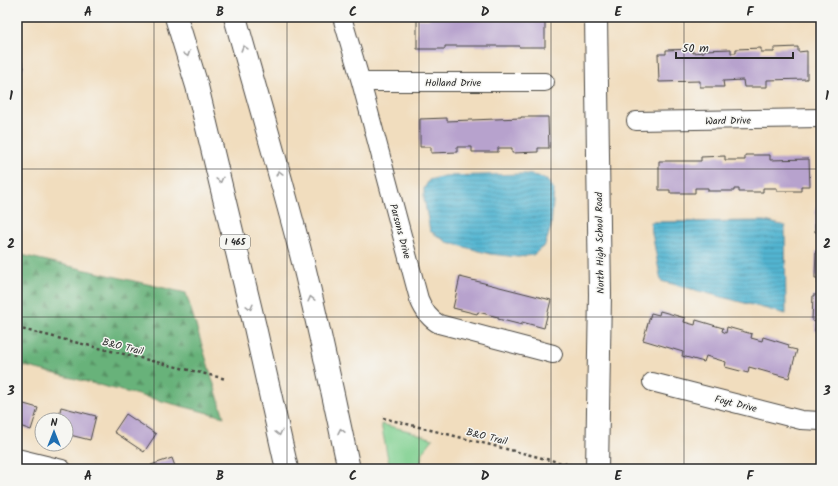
<svg xmlns="http://www.w3.org/2000/svg" width="838" height="486" viewBox="0 0 838 486" font-family="Kalam,sans-serif">
<style>
.green{fill:#80d090;stroke:#567e5e}
.forest{fill:url(#forest-firs);stroke:#4a6e52}
.water{fill:url(#water-rules);stroke:#3e707e}
.building{fill:#b7a2cd}
.lines{fill:none;stroke-linecap:round;stroke-linejoin:round}
.minor-casing{stroke:#494641;stroke-width:20}
.tertiary-casing{stroke:#494641;stroke-width:24}
.motorway-casing{stroke:#494641;stroke-width:24}
.path{stroke:#494641;stroke-width:2.5;stroke-dasharray:3 3;stroke-linecap:butt}
.minor{stroke:#fff;stroke-width:18}
.tertiary{stroke:#fff;stroke-width:22}
.motorway{stroke:#fff;stroke-width:22}
.oneway{stroke:#a0a0a0}
.grid{fill:none;stroke:#2b2b2b;stroke-width:1;stroke-opacity:0.55}
.labels{text-anchor:middle;stroke-width:3;stroke-linejoin:round;paint-order:stroke}
.shield{fill:#f6f6f2;stroke:#686867;stroke-width:1}
.shield-label{font-size:9px;font-weight:bold;fill:#2b2b2b}
.street-label{font-size:10px;fill:#2b2b2b;stroke:#f6f6f2}
.neatline{fill:none;stroke:#2b2b2b;stroke-width:1.5}
.grid-label{font-size:13px;text-anchor:middle;font-weight:bold;fill:#2b2b2b}
</style>
<defs>
<pattern id="forest-firs" width="22" height="20" patternUnits="userSpaceOnUse"><rect width="22" height="20" fill="#68b27a"/><path d="M5 1l3.5 6h-7zM16 11l3.5 6h-7z" fill="#569164"/></pattern>
<pattern id="water-rules" width="6" height="5" patternUnits="userSpaceOnUse"><rect width="6" height="5" fill="#52b5d1"/><path d="M0 2.5h6" fill="none" stroke="#4493aa"/></pattern>
</defs>
<rect width="100%" height="100%" fill="#f6f6f2"/>
<filter id="ink" filterUnits="userSpaceOnUse"><feTurbulence type="fractalNoise" baseFrequency=".025" numOctaves="2"/><feDisplacementMap in="SourceGraphic" scale="8" xChannelSelector="R" yChannelSelector="G"/><feConvolveMatrix kernelMatrix="1 2 1 2 8 2 1 2 1" color-interpolation-filters="sRGB"/></filter>
<filter id="wash" filterUnits="userSpaceOnUse"><feTurbulence type="fractalNoise" baseFrequency=".012" numOctaves="4" result="noise"/><feDisplacementMap in="SourceGraphic" scale="16" xChannelSelector="R" yChannelSelector="G"/><feGaussianBlur stdDeviation="0.9" result="paint"/><feColorMatrix in="noise" values="0 0 0 0 0 0 0 0 0 0 0 0 0 0 0 0 0 1.4 0 .05"/><feComposite in="paint" operator="in"/></filter>
<g filter="url(#wash)">
<rect width="100%" height="100%" fill="#f1ddbe"/>
<path class="green" d="M381 424 409 431 433 439 422 453 420 469H390Z"/>
<path class="forest" d="M17 254 186 293 224 417 17 364Z"/>
<path class="water" d="M525 174 538 176 548 181 554 190 551 227 545 245 533 255 518 257 490 254 447 242 430 231 424 198V189L429 180 444 176Z
M765 221 785 226 786 314 661 281 650 222Z"/>
<g id="blocks">
<path class="building" d="M429 17H496V20H510V17H536V19H545V47H519V46H445V49H417V19H429Z
M798 47V52L807 51V79L767 80V87H744L743 80 723 81 724 87H700V81L659 82 658 54H666V50L692 49 693 53 704 52V50L731 49V53H736V49L761 48V52H774V48Z
M17 50 24 68 17 70Z
M521 117H548L549 148H538V152L512 153V148H498V152H472V147H457V152L431 153V147H420V119L447 118V121L521 118Z
M745 155H770V160L809 159 810 186H801V191H777V188H763V192H739V189H734V191H708V188H695V193H670V190H659V161H701V157L725 156V160H745Z
M816 206H821V332L815 331 816 322 812 321 813 295H817L818 278H815L816 251H819V232H815Z
M460 277 551 300 544 328 522 322V325L498 319V317L478 312 477 314 453 308Z
M660 311 685 318 684 322 695 325 696 320 723 328 722 331 726 333 727 327 752 334 751 338 762 341 763 337 789 345 788 348 797 350 789 378 749 367 748 373 725 367 726 362 706 356 704 362 682 356 683 352 643 340 651 313 659 315Z
M17 402 38 408 31 430 17 425Z
M61 407 96 416 90 440 66 434V420H58Z
M126 414 156 434 144 452 114 432Z
M172 458 176 469H153L151 465Z"/>
</g>
</g>
<g filter="url(#ink)">
<use href="#blocks" fill-opacity="0" stroke="#494641" stroke-width="1"/>
<g class="lines">
<g class="minor-casing">
<path id="minor" d="M342 17 361 82 419 299C423 309 429 319 439 324L553 354
M361 82H545
M636 121 821 118
M652 382 801 420 821 421
M17 458 62 469"/>
</g>
<g class="tertiary-casing">
<path id="tertiary" d="M596 17 600 294 597 469"/>
</g>
<g class="motorway-casing">
<path id="motorway" d="M176 17 197 86 255 327 287 469
M235 17C258 99 282 180 303 262 320 331 334 400 349 469"/>
</g>
<path class="path" d="M17 328 226 379
M383 418 578 467"/>
<use href="#minor" class="minor"/>
<use href="#tertiary" class="tertiary"/>
<use href="#motorway" class="motorway"/>
</g>
<defs><path id="oneway-chevron" d="M-2-3.5L2.5 0L-2 3.5" fill="none" stroke-width="1.6" stroke-linecap="round" stroke-linejoin="round"/></defs>
<g class="oneway">
<use href="#oneway-chevron" transform="translate(244 48) rotate(-106)"/>
<use href="#oneway-chevron" transform="translate(187 54) rotate(73)"/>
<use href="#oneway-chevron" transform="translate(279 173) rotate(-105)"/>
<use href="#oneway-chevron" transform="translate(220 180) rotate(76)"/>
<use href="#oneway-chevron" transform="translate(311 299) rotate(-104)"/>
<use href="#oneway-chevron" transform="translate(250 307) rotate(76)"/>
<use href="#oneway-chevron" transform="translate(341 431) rotate(-102)"/>
<use href="#oneway-chevron" transform="translate(279 433) rotate(77)"/>
</g>
</g>
<path class="grid" d="M154 17V469M287 17V469M419 17V469M551 17V469M684 17V469M17 169H821M17 317H821"/>
<g class="labels">
<rect class="shield" x="220" y="235" width="30" height="14" rx="3"/>
<g class="shield-label">
<text x="235" y="245">I 465</text>
</g>
<g class="street-label">
<text x="453" y="86">Holland Drive</text>
<text transform="translate(728 120) rotate(-1)" y="4">Ward Drive</text>
<text transform="translate(401 231) rotate(75)" y="4">Parsons Drive</text>
<text transform="translate(599 243) rotate(-91)" y="4">North High School Road</text>
<text transform="translate(123 346) rotate(14)" y="4">B&amp;O Trail</text>
<text transform="translate(736 403) rotate(14)" y="4">Foyt Drive</text>
<text transform="translate(487 436) rotate(14)" y="4">B&amp;O Trail</text>
</g>
</g>
<rect width="838" height="486" fill="none" stroke="#f6f6f2" stroke-width="44"/>
<g transform="translate(54 432)"><circle r="19" fill="#f6f6f2" stroke="#a5a5a2"/>
<path d="M0-3L7 15L0 10L-7 15Z" fill="#1f6fb2"/>
<text y="-6" font-size="11" font-weight="bold" text-anchor="middle" fill="#2b2b2b">N</text>
</g>
<path d="M676 52v6h117v-6" fill="none" stroke="#2b2b2b" stroke-width="2"/>
<text x="682" y="52" font-size="12" fill="#2b2b2b" stroke="#f6f6f2" stroke-width="3" paint-order="stroke">50 m</text>
<rect x="22" y="22" width="794" height="442" class="neatline"/>
<g class="grid-label">
<text x="88" y="16">A</text>
<text x="220" y="16">B</text>
<text x="353" y="16">C</text>
<text x="485" y="16">D</text>
<text x="618" y="16">E</text>
<text x="750" y="16">F</text>
<text x="11" y="100">1</text>
<text x="827" y="100">1</text>
<text x="11" y="248">2</text>
<text x="827" y="248">2</text>
<text x="11" y="395">3</text>
<text x="827" y="395">3</text>
<text x="88" y="480">A</text>
<text x="220" y="480">B</text>
<text x="353" y="480">C</text>
<text x="485" y="480">D</text>
<text x="618" y="480">E</text>
<text x="750" y="480">F</text>
</g>
</svg>
